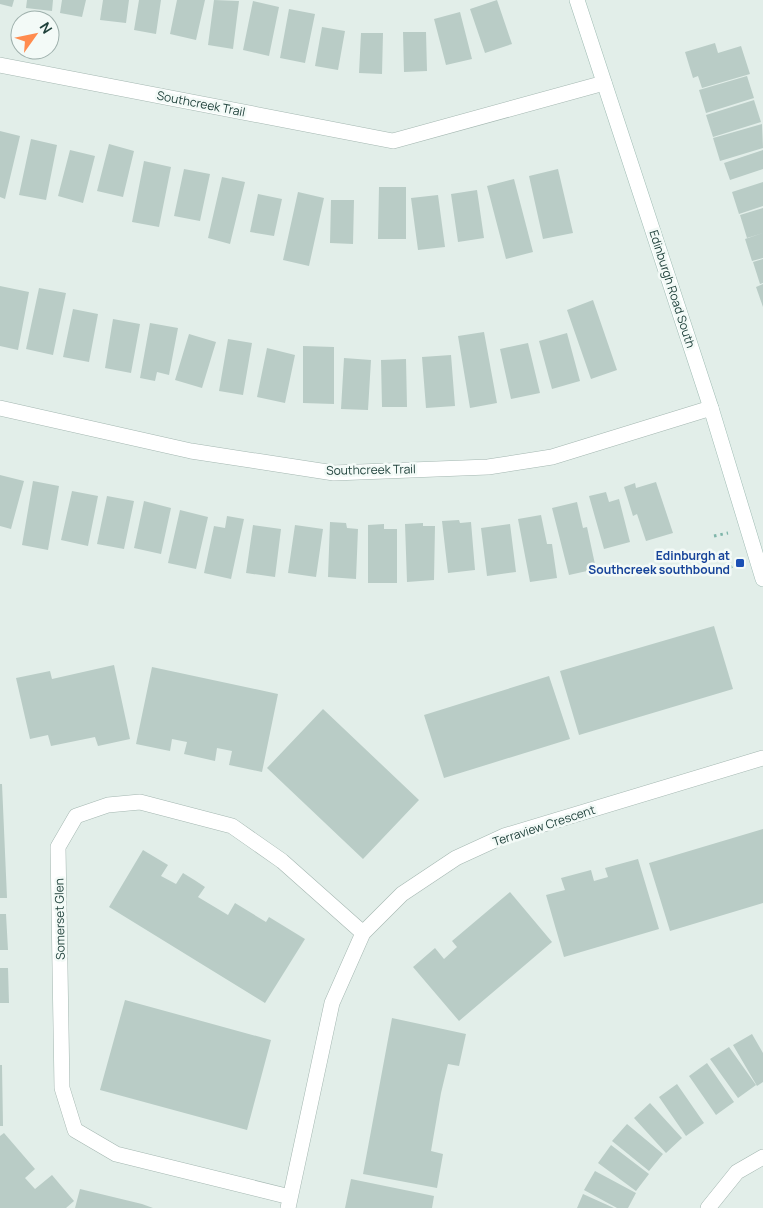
<svg xmlns="http://www.w3.org/2000/svg" width="763" height="1208" viewBox="0 0 763 1208" font-family="Manrope,sans-serif">
<style>
.building{fill:#b9ccc6}
.lines{fill:none;stroke-linecap:round;stroke-linejoin:round}
.street-casing{stroke:#a4b7b1;stroke-width:16}
.secondary-casing{stroke:#9ebbb3;stroke-width:16}
.path{stroke:#7eb5a9;stroke-width:3;stroke-dasharray:2.5 4;stroke-linecap:butt}
.street{stroke:#fff;stroke-width:15}
.secondary{stroke:#fff;stroke-width:15}
.transit-dot{fill:#1a4fb4;stroke:#f3faf7;stroke-width:2}
.labels{text-anchor:middle;stroke-width:5;stroke-linejoin:round;paint-order:stroke}
.street-label{font-size:12px;fill:#1f413b;stroke:#f3faf7}
.transit-label{font-size:12px;font-weight:bold;fill:#164399;stroke:#f3faf7;text-anchor:end}
</style>
<rect width="100%" height="100%" fill="#e2eee9"/>
<path class="building" d="M0 0H14L12 7 0 4Z
M27 0H53L52 11 26 8Z
M62 0H86L82 17 60 13Z
M103 0H129L126 23 100 20Z
M139 0H161L156 34 134 30Z
M177 0H205L196 40 170 34Z
M214 0 239 1 233 49 208 45Z
M497 0 512 44 485 53 470 9Z
M253 1 279 7 269 56 243 50Z
M289 9 315 14 305 63 280 58Z
M460 12 472 59 446 65 434 19Z
M322 27 345 31 338 70 315 66Z
M403 32H426L427 71 404 72Z
M361 33H383L382 74 359 73Z
M715 43 718 53 741 46 750 74 702 88 698 76 693 78 685 52Z
M747 76 754 98 706 113 699 90Z
M754 100 761 122 713 137 706 115Z
M762 124 763 148 720 161 713 138Z
M0 131 20 136 5 199 0 197Z
M31 139 57 145 46 200 19 195Z
M109 144 134 151 123 197 97 191Z
M70 150 95 156 83 203 58 196Z
M763 150V169L730 180 724 163Z
M144 161 171 167 159 227 132 222Z
M184 169 210 174 200 221 174 216Z
M558 169 573 233 543 239 529 176Z
M222 177 245 182 230 244 208 238Z
M514 179 533 252 506 259 487 186Z
M763 182V206L739 214 732 192Z
M379 187H406V239H378Z
M477 190 484 238 458 242 451 194Z
M298 192 324 198 309 266 283 260Z
M258 194 282 199 274 236 250 232Z
M438 195 445 247 418 250 411 198Z
M331 200H354L353 244 330 243Z
M763 208V233L747 238 740 215Z
M763 233V258L752 261 745 239Z
M763 259V283L760 284 753 262Z
M763 284V307L756 287Z
M0 286 29 292 18 350 0 346Z
M39 288 66 293 53 355 26 349Z
M593 300 617 370 591 379 567 310Z
M73 309 98 314 89 362 63 357Z
M113 319 140 324 131 373 105 368Z
M150 323 178 328 169 375 157 372 155 381 140 378Z
M484 332 497 403 470 408 458 336Z
M567 333 580 381 552 389 539 341Z
M189 334 216 342 202 388 175 380Z
M228 339 252 343 243 395 219 391Z
M528 343 540 393 511 399 500 349Z
M303 346 334 347V404L303 403Z
M267 348 295 355 285 403 257 397Z
M451 355 455 406 426 408 422 357Z
M344 358 371 360 368 410 341 409Z
M406 359 407 407H382L381 360Z
M0 475 24 481 11 529 0 526Z
M33 481 59 486 48 550 22 545Z
M656 482 673 533 646 541 637 514 633 516 624 487 635 483 636 488Z
M72 491 98 496 88 546 61 540Z
M606 492 609 502 619 499 630 542 604 549 589 496Z
M107 496 134 501 124 549 97 544Z
M144 501 171 508 161 554 134 548Z
M577 502 583 528 587 527 596 569 569 575 552 508Z
M180 510 208 517 196 569 168 563Z
M541 515 547 544H552L557 578 530 582 518 519Z
M227 516 244 519 231 579 204 573 214 526 225 528Z
M459 520 460 523 471 522 475 570 448 573 442 521Z
M330 522 346 523 347 528 358 529 356 579 328 577Z
M423 523V526H435L434 580 407 582 405 524Z
M384 524V529H397V583H368V525Z
M510 524 516 572 487 576 481 528Z
M253 525 281 529 275 577 246 573Z
M295 525 323 529 316 577 288 573Z
M714 626 733 689 579 735 560 671Z
M114 665 130 739 98 746 95 737 51 746 48 735 30 739 16 678 50 671 52 679Z
M152 667 278 694 262 772 229 765 232 751 217 748 215 761 184 754 187 742 172 739 170 751 136 744Z
M549 676 570 739 444 778 424 715Z
M323 709 419 800 363 859 267 768Z
M0 784H2L7 898H0Z
M763 829V903L670 931 649 863Z
M143 850 168 865 161 876 176 884 183 873 196 881 205 887 198 897 228 915 235 903 266 922 269 917 305 939 265 1003 109 907Z
M638 859 659 929 564 957 546 895 565 890 561 878 591 870 594 881 608 877 605 868Z
M510 892 552 942 459 1021 413 967 435 948 444 959 457 947 452 941Z
M0 914H6L8 950H0Z
M0 968H8L9 1003H0Z
M125 1000 271 1040 247 1130 100 1090Z
M392 1018 466 1034 459 1066 448 1064 441 1093 431 1151 443 1154 437 1188 363 1174Z
M752 1034 763 1053V1082L757 1086 733 1045Z
M729 1047 756 1085 738 1098 710 1059Z
M707 1063 734 1102 716 1115 689 1076Z
M0 1065H2L3 1126H0Z
M677 1084 704 1123 686 1136 659 1097Z
M650 1103 682 1138 666 1153 634 1118Z
M627 1124 663 1154 649 1171 612 1141Z
M4 1133 35 1169 25 1178 35 1189 52 1175 74 1201 66 1208H0V1136Z
M611 1145 649 1174 636 1191 598 1163Z
M595 1171 636 1193 628 1208H617L584 1190Z
M351 1179 434 1196 432 1208H345Z
M80 1189 142 1204 153 1208H75Z
M583 1194 614 1208H577Z"/>
<g class="lines">
<g class="street-casing">
<path id="street" d="M0 65 393 141 604 83
M0 408 191 451 334 473 488 467 552 457 711 408
M290 1197 116 1154 75 1130 62 1088 58 847 76 816 108 805 140 802 232 826 282 861 363 933
M288 1208 332 1003 363 933 402 894 456 858 504 836 763 758
M708 1208 737 1172 763 1157"/>
</g>
<g class="secondary-casing">
<path id="secondary" d="M577 0 711 408 763 579"/>
</g>
<path class="path" d="M714 536 728 533
M724 570 738 564"/>
<use href="#street" class="street"/>
<use href="#secondary" class="secondary"/>
</g>
<rect class="transit-dot" x="735" y="558" width="10" height="10" rx="2.5"/>
<g class="labels">
<g class="street-label">
<text transform="translate(201 104) rotate(11)" y="4">Southcreek Trail</text>
<text transform="translate(672 289) rotate(72)" y="4">Edinburgh Road South</text>
<text transform="translate(371 470) rotate(-1)" y="4">Southcreek Trail</text>
<text transform="translate(544 826) rotate(-18)" y="4">Terraview Crescent</text>
<text transform="translate(60 919) rotate(-91)" y="4">Somerset Glen</text>
</g>
<g class="transit-label">
<text x="730" y="560">Edinburgh at<tspan x="730" dy="14">Southcreek southbound</tspan></text>
</g>
</g>
<g transform="translate(35 35) rotate(57)"><circle r="24" fill="#f3faf7" stroke="#9eb0ac"/>
<path d="M0-4L9 19L0 12L-9 19Z" fill="#ff8b4e"/>
<text y="-8" font-size="14" font-weight="bold" text-anchor="middle" fill="#1f413b">N</text>
</g>
</svg>
